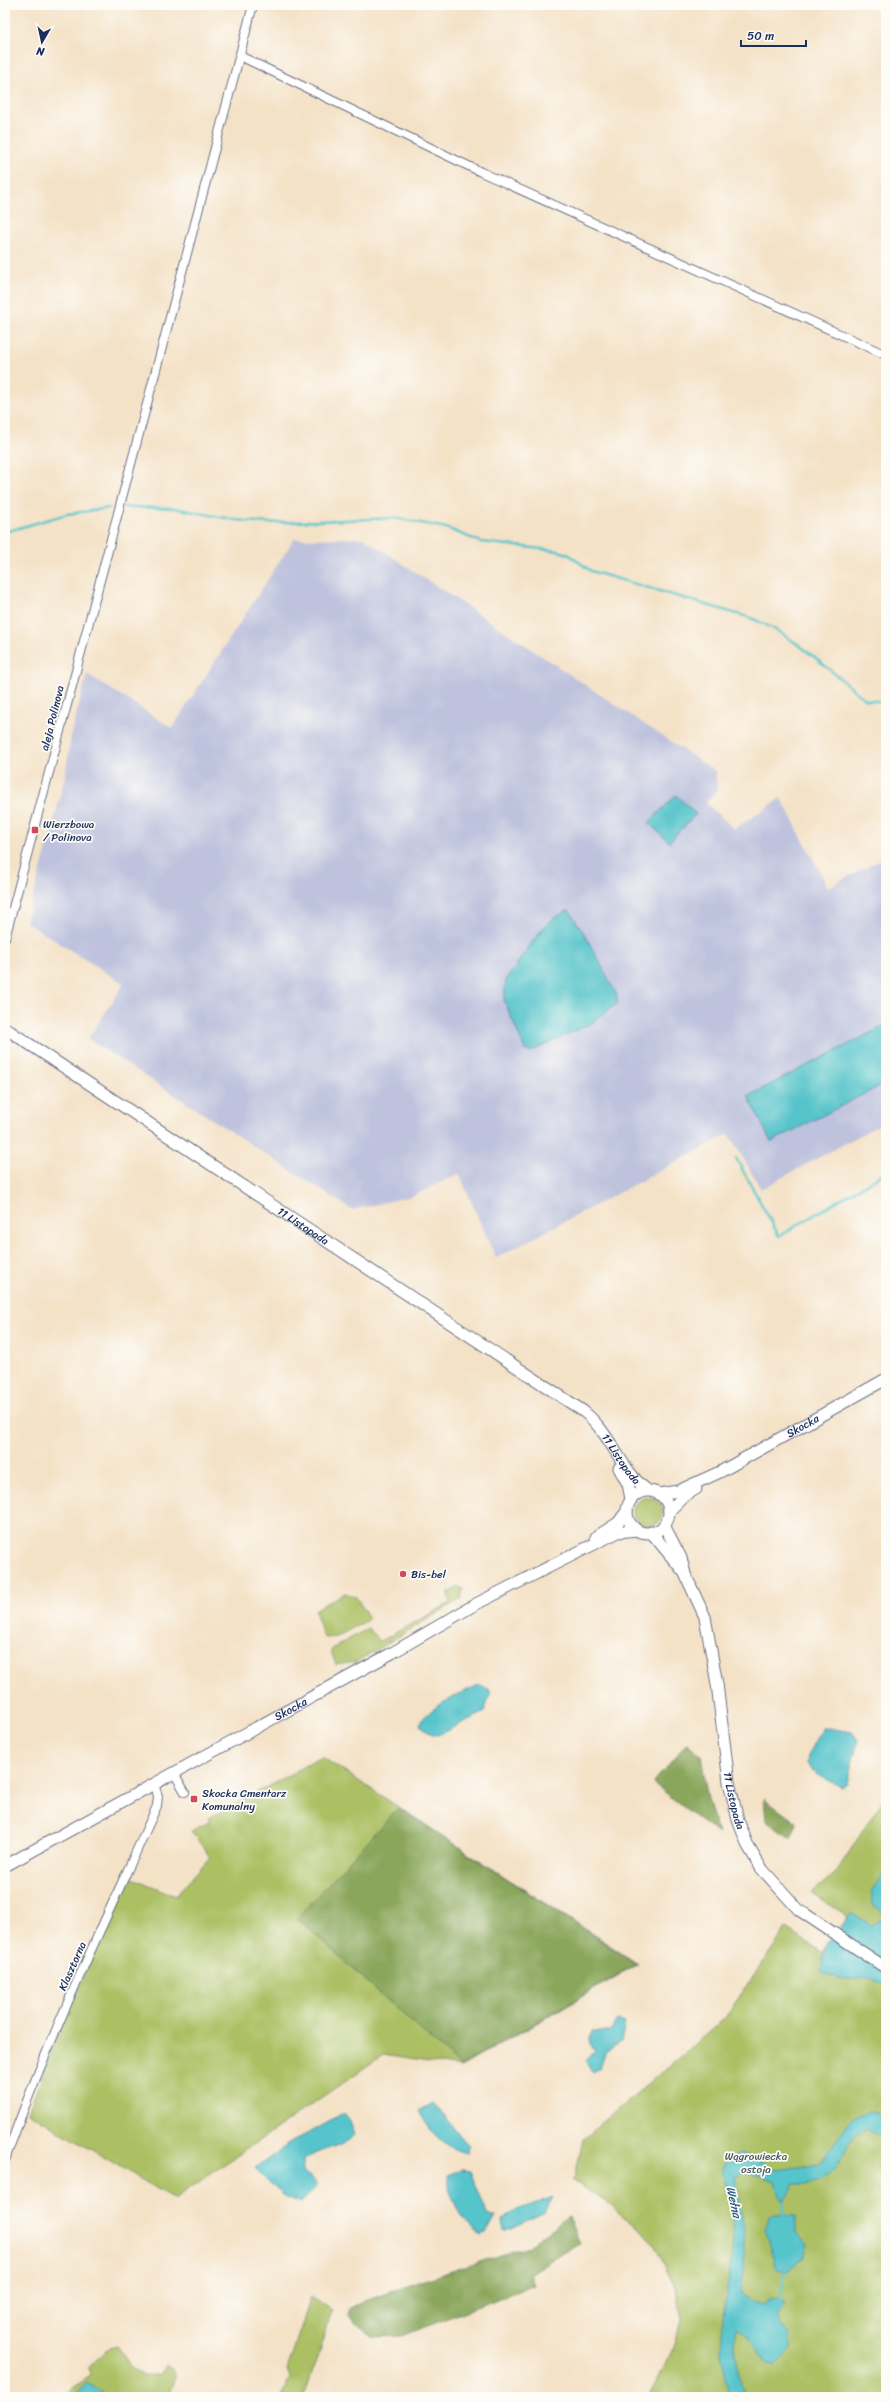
<svg xmlns="http://www.w3.org/2000/svg" width="891" height="2402" viewBox="0 0 891 2402" font-family="Sriracha,sans-serif">
<style>
.industrial{fill:#bec2dd}
.green{fill:#acc064;stroke:#647861}
.forest{fill:#89a65a;stroke:#526a5c}
.water{fill:#56c4cb;stroke:#387a94}
.lines{fill:none;stroke-linecap:round;stroke-linejoin:round}
.stream{stroke:#56c4cb;stroke-width:2.5}
.street-casing{stroke:#676e83;stroke-width:10}
.secondary-casing{stroke:#676e83;stroke-width:13}
.street{stroke:#fff;stroke-width:8}
.secondary{stroke:#fff;stroke-width:11}
.poi-dot{fill:#d1495b;stroke:#fdfcf7;stroke-width:1.5}
.labels{text-anchor:middle;stroke-width:3.5;stroke-linejoin:round;paint-order:stroke}
.street-label{font-size:11px;fill:#1b2f5e;stroke:#fdfcf7}
.poi-label{font-size:11px;fill:#1b2f5e;stroke:#fdfcf7;text-anchor:start}
.park-label{font-size:11px;fill:#465a60;stroke:#fdfcf7}
.water-label{font-size:12px;font-style:italic;fill:#2d5c7f;stroke:#fdfcf7}
</style>
<rect width="100%" height="100%" fill="#fdfcf7"/>
<filter id="ink" filterUnits="userSpaceOnUse"><feTurbulence type="fractalNoise" baseFrequency=".025" numOctaves="2"/><feDisplacementMap in="SourceGraphic" scale="8" xChannelSelector="R" yChannelSelector="G"/><feConvolveMatrix kernelMatrix="1 2 1 2 8 2 1 2 1" color-interpolation-filters="sRGB"/></filter>
<filter id="wash" filterUnits="userSpaceOnUse"><feTurbulence type="fractalNoise" baseFrequency=".012" numOctaves="4" result="noise"/><feDisplacementMap in="SourceGraphic" scale="16" xChannelSelector="R" yChannelSelector="G"/><feGaussianBlur stdDeviation="0.9" result="paint"/><feColorMatrix in="noise" values="0 0 0 0 0 0 0 0 0 0 0 0 0 0 0 0 0 1.4 0 .05"/><feComposite in="paint" operator="in"/></filter>
<g filter="url(#wash)">
<rect width="100%" height="100%" fill="#f4e2c7"/>
<path class="industrial" d="M364 538 715 771 717 790 706 803 734 829 781 798 828 887 886 857V1121L761 1189 729 1134 496 1258 459 1174 412 1196 352 1210 88 1039 124 984 26 922 49 841 65 776 72 731 87 674 172 728 294 539Z"/>
<path class="green" d="M633 1512a15 15 0 1 1 30 0a15 15 0 1 1-30 0Z
M458 1587 463 1589 461 1599 356 1662 336 1665 331 1651 333 1648 369 1628 379 1642 450 1603 448 1593Z
M345 1593 356 1597 369 1618 366 1621 336 1637 324 1638 315 1611 317 1608Z
M322 1757 638 1964 461 2067 383 2055 174 2199 28 2112 63 2022 128 1876 176 1896 210 1857 191 1831 211 1821 209 1818Z
M886 1795V2397H648L676 2343 681 2320 676 2289 653 2242 609 2204 572 2180 575 2178 583 2139 724 2019 786 1929 823 1952 848 1916 811 1893 835 1874Z
M311 2297 332 2311 331 2314 304 2397H283L290 2377 287 2370Z
M117 2346C133 2365 132 2380 160 2374L166 2366 172 2369 176 2376 167 2397H62L72 2387 91 2376 90 2366 109 2348Z"/>
<path class="forest" d="M687 1743 701 1755 707 1795 718 1834 653 1783Z
M764 1799 797 1823 791 1839 766 1821Z
M398 1808 636 1964 460 2066 297 1918Z
M568 2217 580 2243 530 2274 534 2285 402 2336 374 2337 353 2321 349 2315 351 2307 370 2298 528 2246Z"/>
<path class="water" d="M676 795 696 814 669 842 649 823Z
M569 910 585 935 616 993 618 1003 592 1023 530 1052 525 1050 504 1000 506 980 541 930 554 918Z
M886 1025V1083L771 1142 748 1096Z
M481 1685 488 1689 490 1694 484 1712 438 1735 432 1734 420 1725C424 1709 462 1693 476 1686Z
M823 1727 852 1732 858 1740 847 1784 841 1787 814 1772 807 1765 808 1756Z
M886 1872V1916L873 1904 871 1891Z
M851 1913 871 1926 886 1917V1985L869 1978 844 1980 820 1972 827 1944Z
M617 2020 625 2023 621 2042 605 2052 600 2069 593 2073 586 2060 596 2049 592 2048 590 2039 592 2032H610Z
M433 2103 469 2146 468 2153C444 2149 430 2132 419 2111Z
M871 2112 886 2117V2141L879 2134 867 2129C835 2140 849 2188 794 2184L783 2202 775 2182 743 2172 736 2178 745 2229 742 2295 754 2302 765 2305 769 2299 780 2298 785 2305 777 2315 781 2326 790 2334V2348L776 2366 770 2365C761 2355 748 2333 737 2328 731 2350 741 2375 745 2397H729L720 2354 721 2332 734 2238 731 2204 722 2168 729 2157 742 2153 776 2170 820 2164 852 2117Z
M343 2114 352 2125 355 2134C342 2147 319 2150 303 2160V2173L311 2177 318 2185 301 2203 282 2195 255 2168 291 2143Z
M462 2170 470 2171 488 2216H496L487 2232 481 2235C463 2223 448 2198 448 2175Z
M553 2197 545 2212 504 2231 503 2219 517 2210Z
M775 2215 796 2216V2232L808 2244 804 2258 787 2271 777 2269 765 2228 770 2216Z
M87 2383 110 2397H71Z"/>
<g class="lines">
<path class="stream" d="M124 507 174 508 236 520 268 523 396 518 446 528 481 542 559 551 568 554 591 571 751 618C793 635 826 667 861 696L867 700 886 702
M5 532 67 514 110 508
M736 1158 779 1236 886 1172
M783 2202 785 2217
M780 2298 785 2271"/>
</g>
</g>
<g filter="url(#ink)">
<g class="lines">
<g class="street-casing">
<path id="street" d="M240 56 481 172 886 355
M5 938 253 5
M174 1773 185 1792
M5 2160C48 2038 104 1923 157 1806L158 1796 154 1784"/>
</g>
<g class="secondary-casing">
<g id="secondary">
<path id="s1" d="M5 1028 583 1411C612 1434 620 1470 647 1490"/>
<path d="M619 1468 628 1484 631 1499"/>
<circle cx="648" cy="1512" r="21"/>
<path id="s2" d="M659 1494 678 1491 720 1472 886 1379"/>
<path d="M669 1511 684 1496 696 1489"/>
<path id="s3" d="M664 1525 681 1558 685 1574 705 1617 717 1684 729 1782 738 1820 748 1846 761 1868 799 1910 886 1968"/>
<path d="M651 1532 684 1572"/>
<path d="M596 1537 618 1523 627 1511"/>
<path id="s4" d="M5 1866 392 1653 476 1604 618 1532 637 1530"/>
</g>
</g>
<use href="#street" class="street"/>
<use href="#secondary" class="secondary"/>
</g>
</g>
<g class="poi-dot">
<rect x="31" y="826" width="8" height="8" rx="2"/>
<circle cx="403" cy="1574" r="4"/>
<rect x="190" y="1795" width="8" height="8" rx="2"/>
</g>
<g class="labels">
<g class="street-label">
<text transform="translate(52 718) rotate(-76)" y="4">aleja Polinova</text>
<text dy="4" stroke="none"><textPath href="#s1" startOffset="358">11 Listopada</textPath></text>
<text dy="4" stroke="none"><textPath href="#s2" startOffset="160">Skocka</textPath></text>
<text dy="4" stroke="none"><textPath href="#s1" startOffset="755">11 Listopada</textPath></text>
<text dy="4" stroke="none"><textPath href="#s4" startOffset="326">Skocka</textPath></text>
<text dy="4" stroke="none"><textPath href="#s3" startOffset="287">11 Listopada</textPath></text>
<text transform="translate(72 1966) rotate(-66)" y="4">Klasztorna</text>
</g>
<g class="poi-label">
<text x="43" y="828">Wierzbowa<tspan x="43" dy="13">/ Polinova</tspan></text>
<text x="411" y="1578">Bis-bel</text>
<text x="202" y="1797">Skocka Cmentarz<tspan x="202" dy="13">Komunalny</tspan></text>
</g>
<g class="park-label">
<text x="756" y="2160">Wągrowiecka<tspan x="756" dy="13">ostoja</tspan></text>
</g>
<g class="water-label">
<text transform="translate(734 2202) rotate(77)" y="4">Wełna</text>
</g>
</g>
<rect width="891" height="2402" fill="none" stroke="#fdfcf7" stroke-width="20"/>
<g transform="translate(42 42) rotate(189)" stroke="#fdfcf7" stroke-width="3" paint-order="stroke">
<path d="M0-3L7 15L0 10L-7 15Z" fill="#1b2f5e"/>
<text y="-6" font-size="11" font-weight="bold" text-anchor="middle" fill="#1b2f5e">N</text>
</g>
<path d="M741 40v6h65v-6" fill="none" stroke="#1b2f5e" stroke-width="2"/>
<text x="747" y="40" font-size="12" fill="#1b2f5e" stroke="#fdfcf7" stroke-width="3" paint-order="stroke">50 m</text>
</svg>
